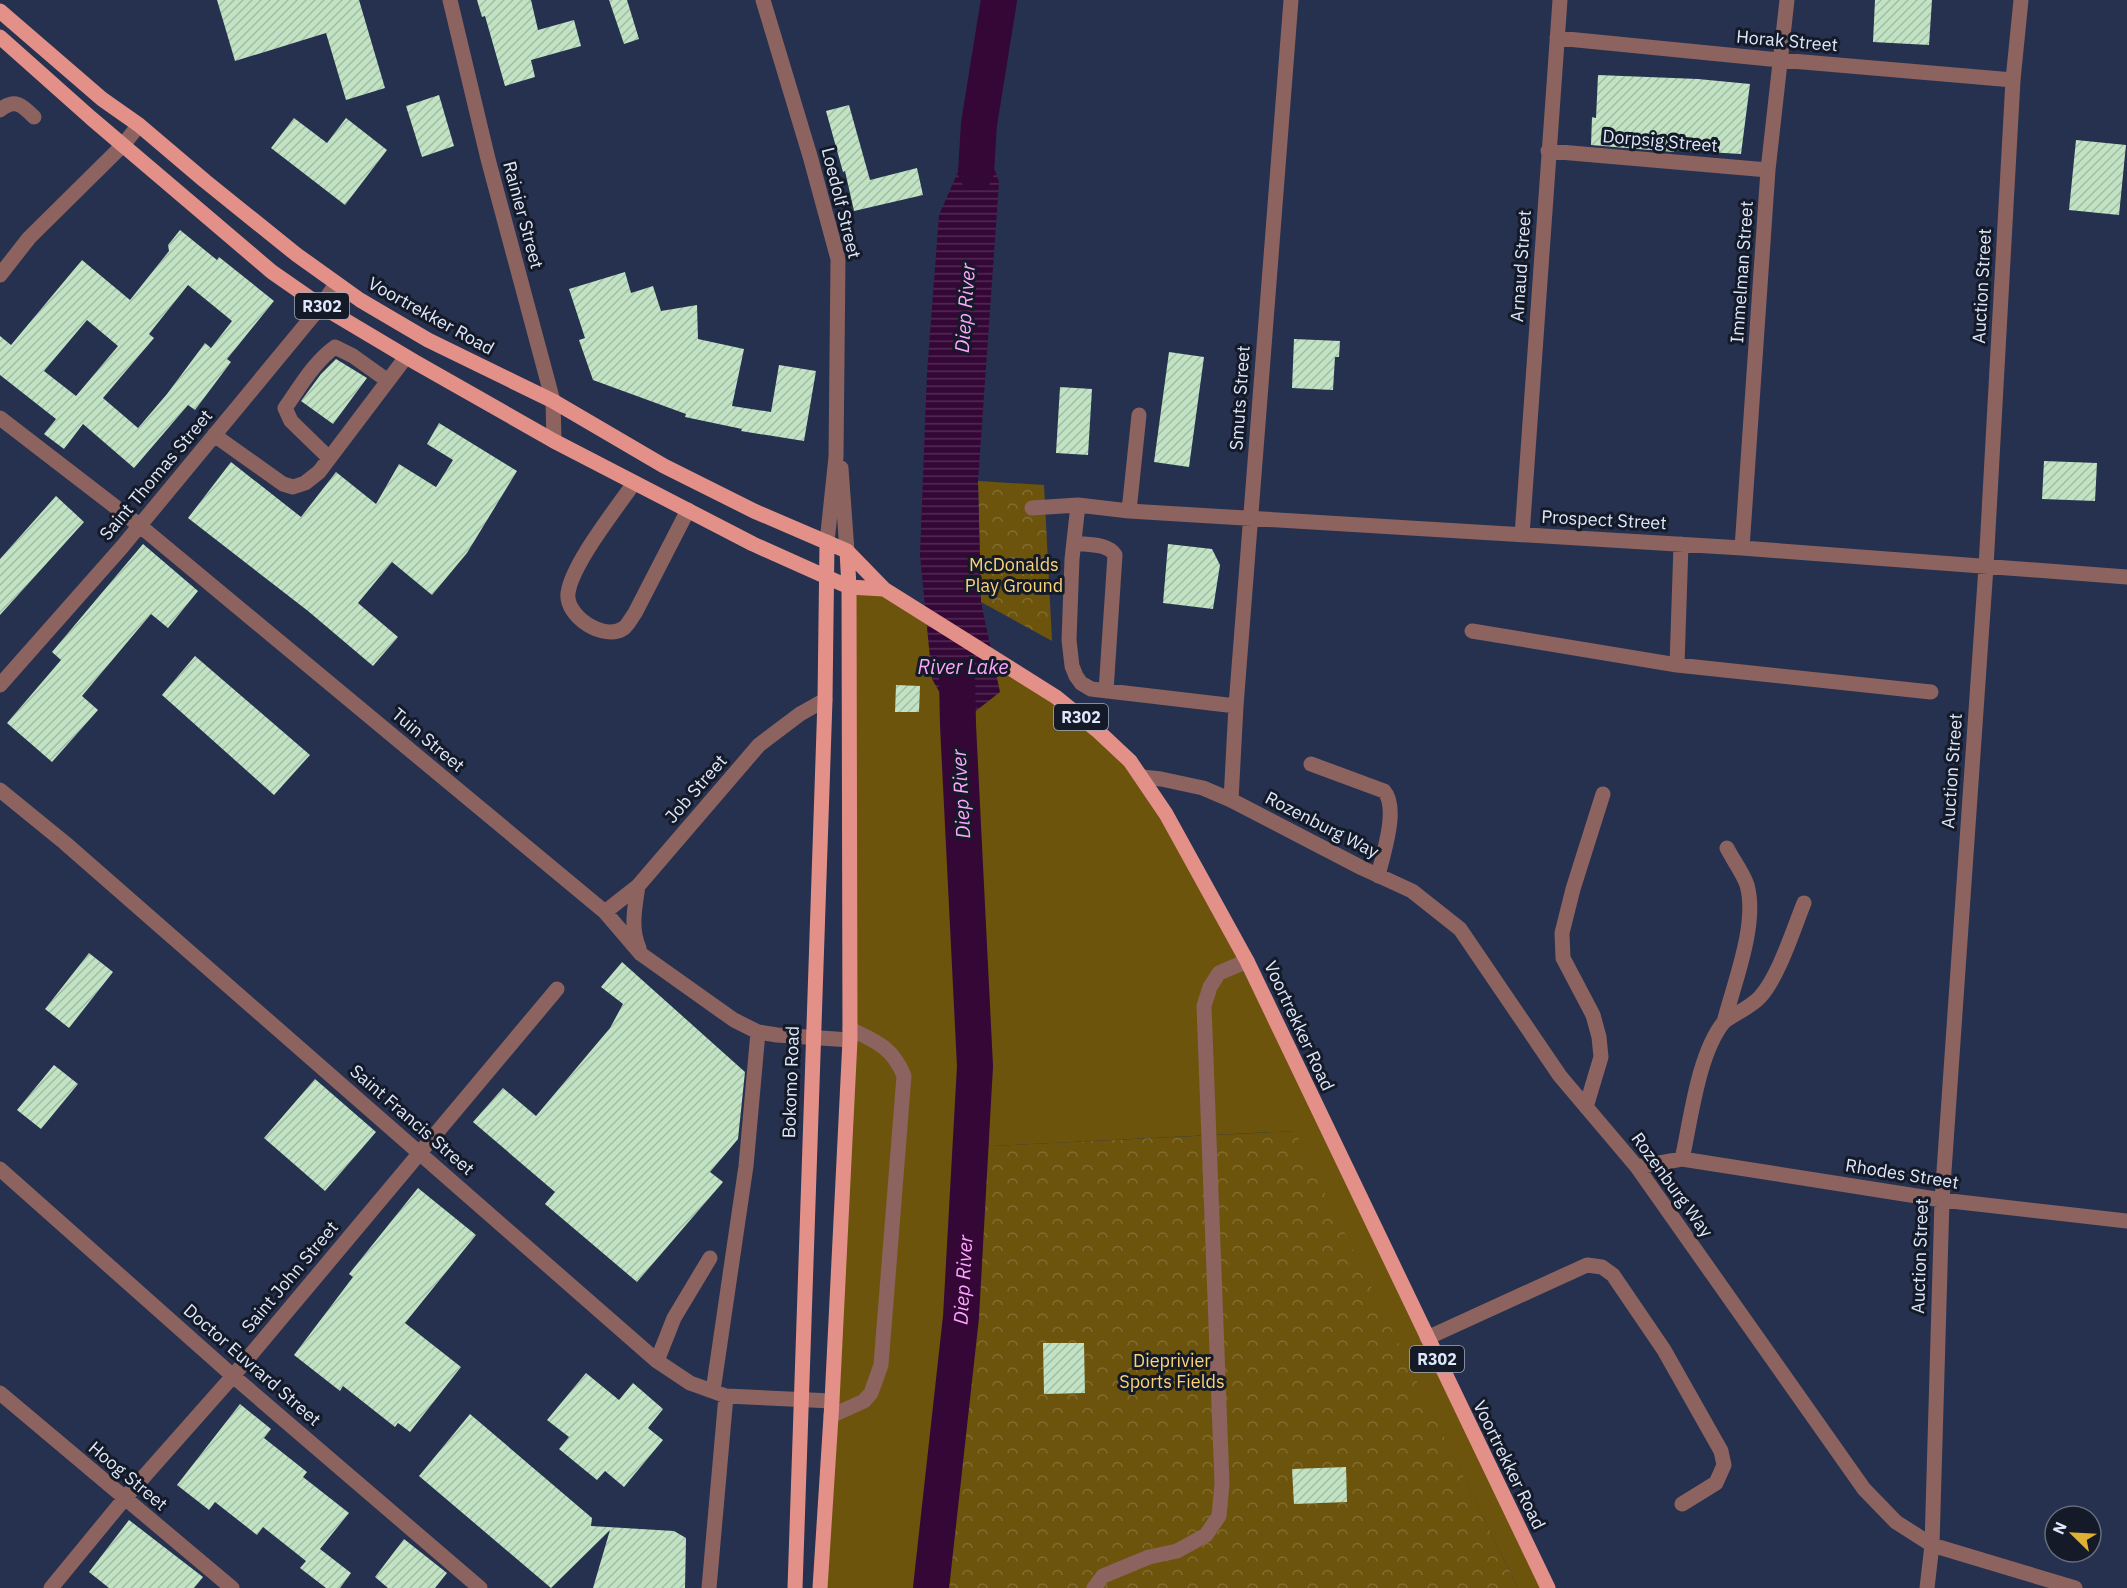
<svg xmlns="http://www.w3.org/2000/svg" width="2127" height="1588" viewBox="0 0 2127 1588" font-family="'IBM Plex Sans',sans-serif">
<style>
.grass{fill:#6d540d}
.park{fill:url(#park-crowns)}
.water{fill:url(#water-rules)}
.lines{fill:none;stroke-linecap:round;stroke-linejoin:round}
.river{stroke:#350737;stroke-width:36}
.building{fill:url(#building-hatch);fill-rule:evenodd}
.minor{stroke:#8c635e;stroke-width:15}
.major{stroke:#e39188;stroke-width:15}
.labels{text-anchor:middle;stroke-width:6;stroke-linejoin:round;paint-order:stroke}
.shield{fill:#141a27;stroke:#a2aabb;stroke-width:1.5}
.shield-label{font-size:16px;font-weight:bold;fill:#dfe8fb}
.street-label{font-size:18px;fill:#dfe8fb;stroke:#141a27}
.park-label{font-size:18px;fill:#fbd377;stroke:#141a27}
.water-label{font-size:20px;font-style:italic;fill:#fda6fe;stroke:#141a27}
</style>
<defs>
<pattern id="park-crowns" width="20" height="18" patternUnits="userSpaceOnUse" patternTransform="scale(1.5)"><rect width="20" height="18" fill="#6d540d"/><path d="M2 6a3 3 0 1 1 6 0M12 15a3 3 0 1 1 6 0" fill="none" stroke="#816d31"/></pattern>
<pattern id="water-rules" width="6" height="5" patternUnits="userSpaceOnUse" patternTransform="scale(1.5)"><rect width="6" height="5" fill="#350737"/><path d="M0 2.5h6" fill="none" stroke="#522b55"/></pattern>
<pattern id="building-hatch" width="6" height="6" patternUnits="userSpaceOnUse" patternTransform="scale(1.5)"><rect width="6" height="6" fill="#c1e3c3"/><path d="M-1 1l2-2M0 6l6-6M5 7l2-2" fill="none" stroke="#a2bca5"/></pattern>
</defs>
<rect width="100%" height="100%" fill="#25314f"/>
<path class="grass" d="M849 587 884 589 1099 732 1166 814 1548 1588H1518L1294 1131 971 1147 961 1317 931 1588H820L850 1040Z"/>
<path class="park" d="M978 481 1044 485 1052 641 981 602Z
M1295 1131 1518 1588H932L961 1317 970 1147Z"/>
<path class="water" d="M979 124 999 182 978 481 981 602 1000 692 958 725 932 679 920 555 927 373 939 215Z"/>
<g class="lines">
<g class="river">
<path d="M976 172 979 124 999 0"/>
<path id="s1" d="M931 1588 961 1317 975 1066 958 725 957 676"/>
</g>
</g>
<path class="building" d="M217 0H359L385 88 346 100 326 33 235 61Z
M477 0H531L538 30 574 20 581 46 531 60 535 77 505 86 485 16 482 17Z
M609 0H627L639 39 624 44Z
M1875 0H1932L1929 45 1873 42Z
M1598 75 1698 79 1750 84 1741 154 1674 150V152L1591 145 1592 117 1596 118Z
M439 95 454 146 422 157 406 106Z
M849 105 870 180 917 168 923 195 854 211 845 171 843 172 826 111Z
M294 118 327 143 346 118 387 150 345 205 271 148Z
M2076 140 2126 145 2119 215 2069 210Z
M180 230 217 260 219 257 274 301 227 359 231 362 195 410 188 405 134 468 83 424 64 449 44 434 56 419 0 375V336L11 345 82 260 130 300 169 251 168 245ZM188 285 232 321 211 348 205 343 167 394 138 428 103 398 154 338 149 334ZM87 320 118 346 76 396 44 371Z
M625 272 631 293 653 286 661 311 697 305 698 339 744 349 732 406 771 412 779 365 816 371 804 441 741 431 742 429 685 417 686 414 593 380 579 340 585 338 569 289Z
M1294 339 1340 341 1339 357H1335L1333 390 1292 388Z
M1169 352 1204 357 1189 467 1154 462Z
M336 359 367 378 333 424 301 401 321 374Z
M1060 387 1092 389 1088 455 1056 453Z
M439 423 517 471 467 553 432 595 392 562 358 603 398 637 373 666 308 611 188 518 231 462 301 517 336 472 376 504 399 464 436 487 453 460 427 444Z
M2044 461 2097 463 2095 501 2042 499Z
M56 496 84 522 0 615V559Z
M143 544 198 591 168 628 151 614 82 696 98 710 52 762 7 723 61 660 52 652Z
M1168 544 1212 549 1220 565 1213 609 1163 603Z
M195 656 310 755 274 795 162 695Z
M896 685 920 686 919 712H895Z
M89 953 113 972 69 1028 45 1009Z
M622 962 745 1072 738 1139 710 1172 723 1182 637 1282 545 1204 555 1192 473 1122 503 1088 536 1116 610 1028 623 1004 601 987Z
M54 1065 78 1084 41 1129 17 1110Z
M315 1079 376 1132 325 1191 264 1138Z
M418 1188 476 1235 405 1323 461 1367 410 1432 398 1423 395 1427 343 1386 340 1391 294 1355 353 1277 349 1274Z
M1043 1343H1084L1085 1393 1044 1394Z
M586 1373 619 1400 633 1383 663 1409 648 1428 663 1440 624 1487 605 1471 597 1480 559 1449 569 1437 547 1420Z
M240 1404 271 1429 264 1438 307 1472 303 1477 349 1513 320 1549 351 1573 340 1588H326L300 1568 306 1561 263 1527 257 1535 215 1502 209 1510 177 1485Z
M470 1414 592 1518 591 1526 674 1531 686 1538 685 1588H593L610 1530 551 1588 419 1476Z
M1346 1467 1347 1502 1294 1504 1292 1469Z
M129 1520 203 1577 194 1588H109L89 1572Z
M404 1539 447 1573 435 1588H388L375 1577Z"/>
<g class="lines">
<path class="minor" d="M450 0 488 159 553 401 554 441
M763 0 810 156 838 259 836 457 827 542
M1557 38 1780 60 2013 80
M0 110C15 98 22 105 34 117
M1548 151 1768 170
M0 275 29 238 123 145 139 125
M0 418 139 525 605 912 641 954 734 1020 758 1032 777 1035 850 1040
M214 435 283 484 293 487 305 483 319 472 406 357
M329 458 291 421 285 408C300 387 314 362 335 347L353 356 388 381
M841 468 847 551
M634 483C616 509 572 564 568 593 565 616 604 642 624 628 628 625 632 617 635 613L688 510
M1078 505 1072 559 1069 640 1072 666 1076 676 1081 683 1091 689 1236 706
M1032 508 1078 505 1129 511 1742 548 2127 577
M1129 511 1139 415
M1522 535 1560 0
M1074 543C1087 545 1107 543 1115 555L1106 691
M1742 548 1768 170 1787 0
M1472 631 1677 665 1931 692
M1677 665 1681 544
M0 685 122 547 321 306 336 284
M1311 764 1384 791C1399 808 1383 854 1378 876
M1142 777 1161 779 1203 788 1231 800 1362 868 1412 891 1460 929 1560 1076 1637 1167 1864 1489 1896 1522 1932 1545 2075 1588
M0 790 65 843 657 1361 690 1383 726 1396 832 1401
M1231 800 1236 706 1291 0
M638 886C635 907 630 928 639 948
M605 912 638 886 759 745 800 714 825 700
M1724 1022C1734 983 1758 924 1747 885 1743 873 1733 860 1727 848
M1586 1107 1601 1057 1599 1037 1593 1015 1563 958 1562 933 1573 889 1603 794
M1682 1159C1691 1119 1698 1055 1723 1023 1729 1016 1749 1009 1760 997 1779 976 1793 930 1804 903
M1637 1167 1682 1159 1942 1200 2127 1221
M0 1169 233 1376 480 1588
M1427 1338 1587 1265 1602 1267 1613 1275 1664 1350 1721 1451 1724 1465 1716 1483 1682 1504
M657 1361 674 1318 710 1258
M713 1391 746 1166 758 1032
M0 1393 232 1588
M831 1416 864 1401 871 1393 881 1365 904 1076C893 1048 876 1041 850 1029
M51 1588 125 1498 233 1376 557 989
M709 1588 726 1396
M1094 1588 1103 1576 1149 1557 1177 1551 1206 1535 1219 1516 1222 1484 1204 1006 1210 987 1219 973 1247 961
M1927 1588 1932 1545 1942 1200 1986 567 2013 80 2021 0"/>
<path class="major" d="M0 11 102 99 139 125 205 181 297 255 360 300 428 340 553 401 664 466 754 511 847 551 884 589 1056 697 1099 732 1130 761 1166 814 1247 961 1548 1588
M0 37 91 118 272 272 321 306 415 362 554 441 753 544 849 587 884 589
M795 1588 825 700 827 542
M820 1588 832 1401 850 1040 849 587 847 551"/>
</g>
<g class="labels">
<g class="shield">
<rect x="295" y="293" width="54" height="26" rx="4.5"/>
<rect x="1054" y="704" width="54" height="26" rx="4.5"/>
<rect x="1410" y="1346" width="54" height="26" rx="4.5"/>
</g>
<g class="shield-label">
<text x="322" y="312">R302</text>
<text x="1081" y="723">R302</text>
<text x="1437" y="1365">R302</text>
</g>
<g class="street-label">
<text transform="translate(1787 41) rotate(5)" y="6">Horak Street</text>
<text transform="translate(1660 141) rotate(5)" y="6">Dorpsig Street</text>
<text transform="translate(841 203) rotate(76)" y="6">Loedolf Street</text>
<text transform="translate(523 215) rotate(75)" y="6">Rainier Street</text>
<text transform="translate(1521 266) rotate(-86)" y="6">Arnaud Street</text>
<text transform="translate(1742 272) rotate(-86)" y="6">Immelman Street</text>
<text transform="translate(1982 286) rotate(-87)" y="6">Auction Street</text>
<text transform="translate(431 316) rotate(29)" y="6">Voortrekker Road</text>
<text transform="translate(1240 398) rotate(-86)" y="6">Smuts Street</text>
<text transform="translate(156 475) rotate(-50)" y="6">Saint Thomas Street</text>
<text transform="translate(1604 520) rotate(3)" y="6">Prospect Street</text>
<text transform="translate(428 740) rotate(40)" y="6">Tuin Street</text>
<text transform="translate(1952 771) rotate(-86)" y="6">Auction Street</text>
<text transform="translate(696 789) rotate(-49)" y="6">Job Street</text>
<text transform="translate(1322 825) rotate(27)" y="6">Rozenburg Way</text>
<text transform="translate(1299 1026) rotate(65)" y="6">Voortrekker Road</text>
<text transform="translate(791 1082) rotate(-88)" y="6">Bokomo Road</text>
<text transform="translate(412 1120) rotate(41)" y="6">Saint Francis Street</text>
<text transform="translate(1902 1174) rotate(9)" y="6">Rhodes Street</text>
<text transform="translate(1672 1185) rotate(54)" y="6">Rozenburg Way</text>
<text transform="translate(1920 1256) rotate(-88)" y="6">Auction Street</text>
<text transform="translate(290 1277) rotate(-50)" y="6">Saint John Street</text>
<text transform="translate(252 1365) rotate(41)" y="6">Doctor Euvrard Street</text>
<text transform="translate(1509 1465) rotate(64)" y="6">Voortrekker Road</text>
<text transform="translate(128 1476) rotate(40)" y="6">Hoog Street</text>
</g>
<g class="park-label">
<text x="1014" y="571">McDonalds<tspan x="1014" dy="21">Play Ground</tspan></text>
<text x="1172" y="1367">Dieprivier<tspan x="1172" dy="21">Sports Fields</tspan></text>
</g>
<g class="water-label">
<text transform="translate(965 308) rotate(-86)" y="7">Diep River</text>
<text x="963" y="674">River Lake</text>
<text transform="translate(961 794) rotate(-93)" y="7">Diep River</text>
<text dy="7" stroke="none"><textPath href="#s1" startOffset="310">Diep River</textPath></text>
</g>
</g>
<g transform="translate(2073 1534) rotate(294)"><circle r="28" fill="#141a27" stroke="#656c7c" stroke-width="1.5"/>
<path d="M0-4.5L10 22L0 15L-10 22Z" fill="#e0b034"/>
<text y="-9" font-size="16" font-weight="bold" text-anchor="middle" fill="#dfe8fb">N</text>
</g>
</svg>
